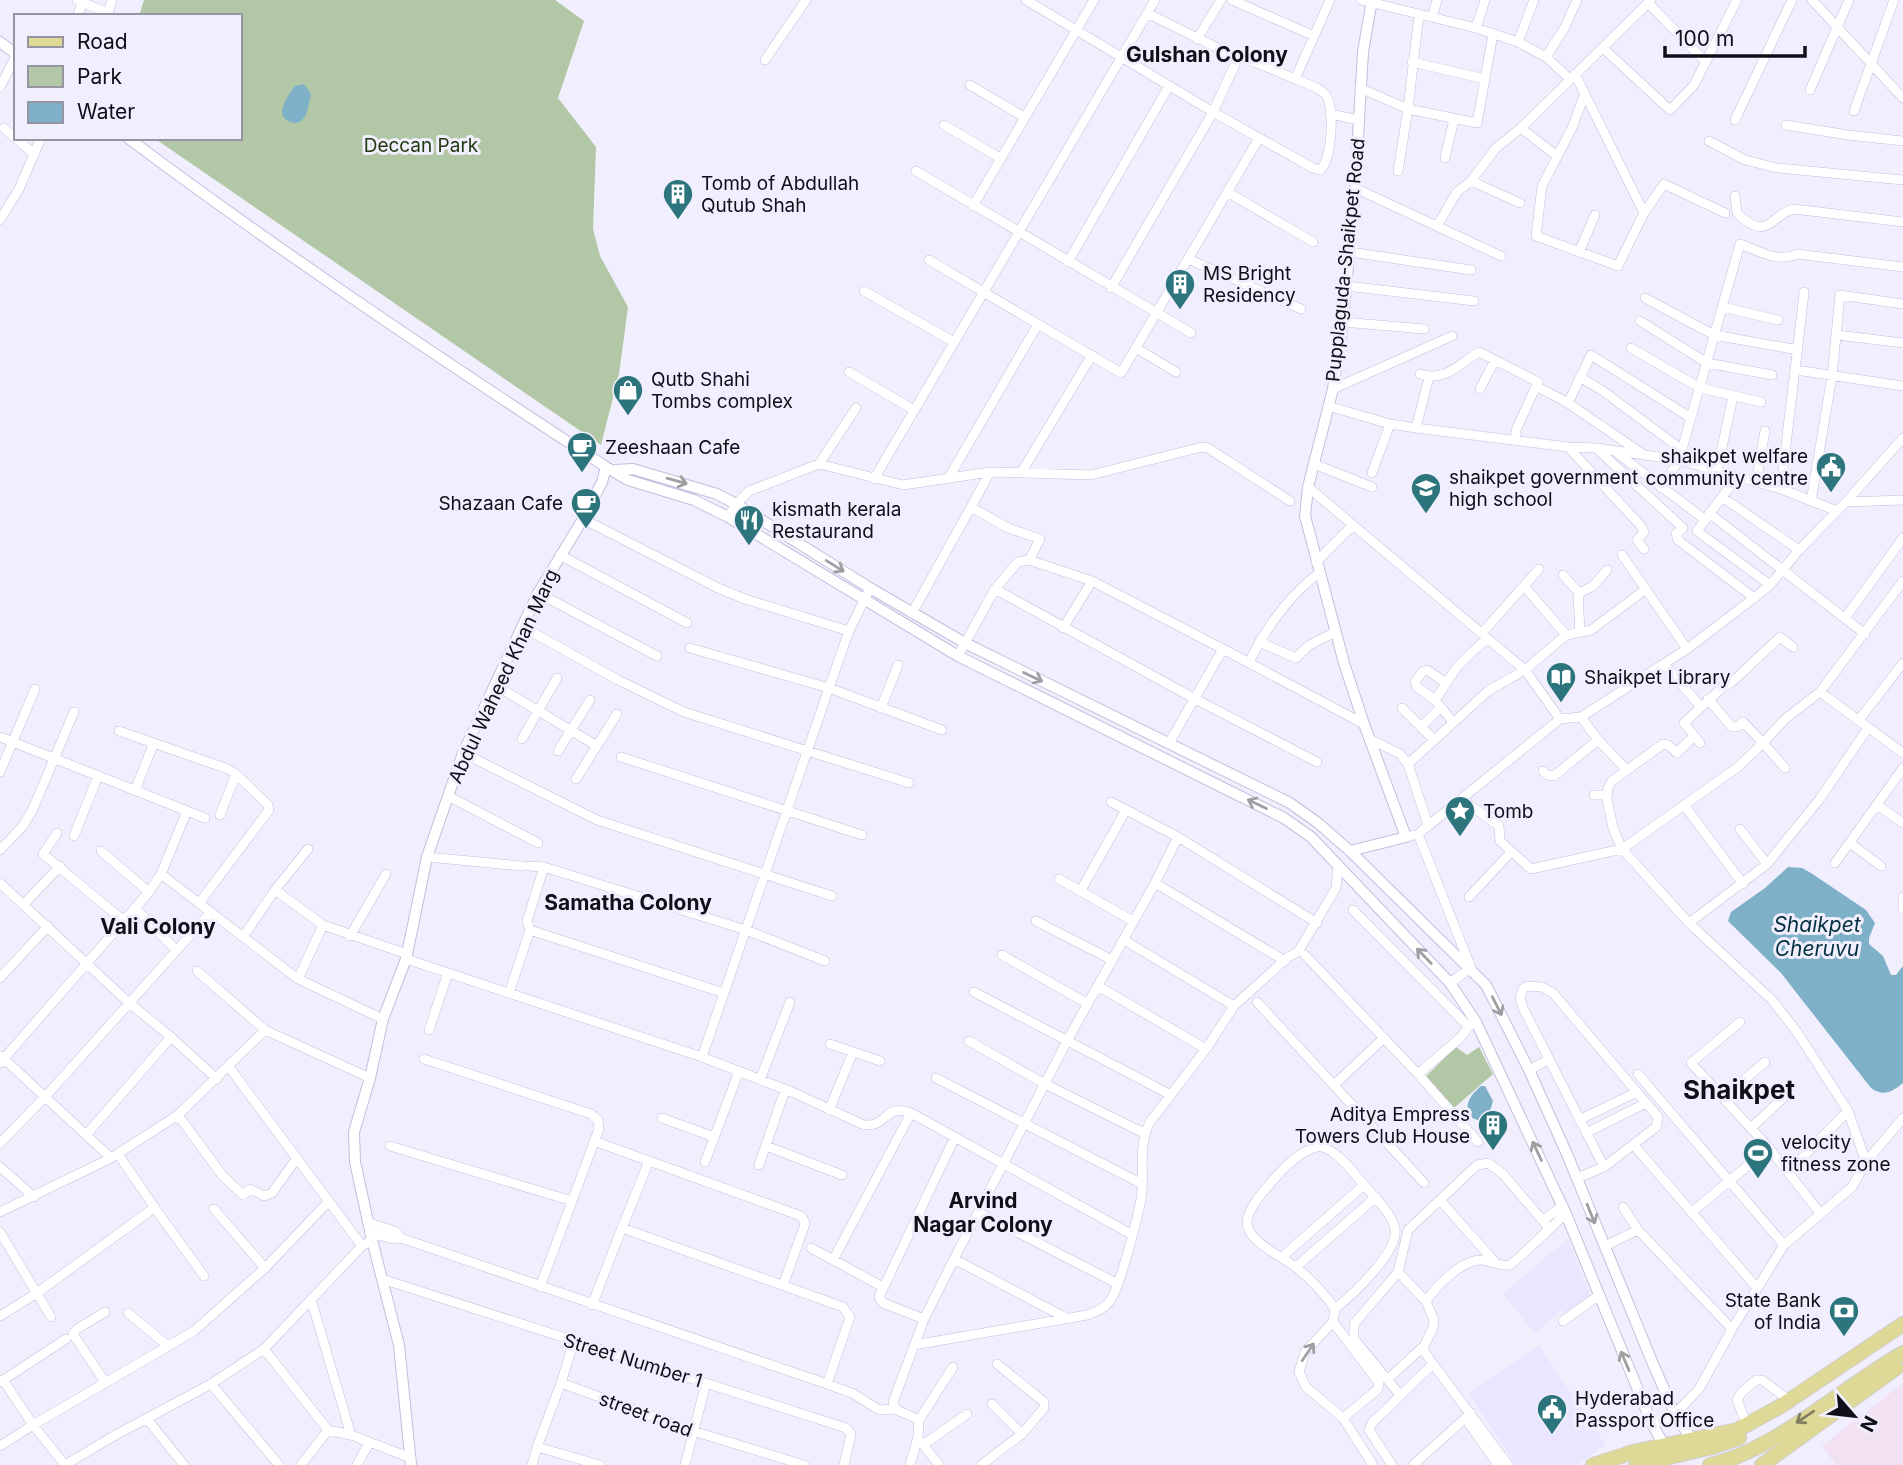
<svg xmlns="http://www.w3.org/2000/svg" width="1903" height="1465" viewBox="0 0 1903 1465" font-family="Inter,sans-serif">
<style>
.built{fill:#eae6ff}
.education{fill:#f2e1f3}
.green{fill:#b1c7a5}
.water{fill:#7eb0c7}
.lines{fill:none;stroke-linecap:round;stroke-linejoin:round}
.minor-casing{stroke:#c3bedf;stroke-width:10}
.tertiary-casing{stroke:#c3bedf;stroke-width:12}
.primary-casing{stroke:#cfcfd1;stroke-width:16}
.minor{stroke:#fff;stroke-width:9}
.tertiary{stroke:#fff;stroke-width:10}
.primary{stroke:#dfd997;stroke-width:14}
.oneway{stroke:#9f9fa3}
.oneway2{stroke:#827e5e}
.labels{text-anchor:middle;stroke-width:6;stroke-linejoin:round;paint-order:stroke}
.park-label{font-size:19px;fill:#1f370c;stroke:#f1effd}
.poi-label{font-size:19px;fill:#100e19;stroke:#f1effd;text-anchor:start}
.street-label{font-size:19px;fill:#100e19;stroke:#f1effd}
.neighbourhood-label{font-size:21px;font-weight:bold;fill:#100e19;stroke:#f1effd}
.water-label{font-size:21px;font-style:italic;fill:#043243;stroke:#f1effd}
.district-label{font-size:26px;font-weight:bold;fill:#100e19;stroke:#f1effd}
</style>
<rect width="100%" height="100%" fill="#f1effd"/>
<path class="built" d="M1568 1239 1591 1297 1567 1317 1561 1310 1535 1334 1503 1293Z
M1539 1345 1606 1445 1576 1465H1516L1468 1393Z"/>
<path class="education" d="M1903 1383V1465H1836L1822 1446Z"/>
<path class="green" d="M144 0H555L584 21 558 98 596 147 593 229 600 256 628 307 619 374 601 445 154 138H240V16H139Z
M1456 1047 1467 1055 1479 1047 1493 1074 1454 1108 1426 1076Z"/>
<path class="water" d="M304 84 311 94C309 101 308 115 302 120 295 127 281 120 282 111 283 103 290 92 295 86Z
M1788 867 1802 868 1811 873 1866 910 1875 923 1869 938V944L1883 956 1891 975H1896L1903 966V1083C1892 1092 1883 1097 1871 1088L1781 973 1728 921 1731 912 1765 888Z
M1481 1086H1485L1493 1101 1489 1114 1480 1121 1470 1117C1463 1103 1472 1094 1481 1086Z"/>
<g class="lines">
<g class="minor-casing">
<path id="minor" d="M77 0 108 13
M1026 0 1213 112 1313 168 1320 170C1332 160 1335 108 1326 95 1324 93 1320 90 1317 88L1250 60
M1232 0 1314 36
M1361 0 1476 28 1518 42 1546 57 1570 79
M1812 0 1903 98
M1648 3 1705 61
M77 16 83 2
M107 16 112 0
M1432 17 1437 0
M1476 28 1485 0
M1197 39 1221 0
M1518 42 1534 0
M1603 48 1670 110 1694 85 1737 0
M1546 57 1565 27 1577 0
M765 60 806 0
M1412 62 1485 79
M1575 74 1644 213
M1295 79 1330 0
M970 85 1024 117
M0 87 16 56
M1360 88 1408 109 1419 14
M1810 90 1849 0
M1585 93 1572 128 1542 186 1536 236 1618 266 1644 213 1664 184 1725 213
M1854 111 1894 0
M1330 114 1359 120
M1735 120 1792 0
M944 125 1000 158
M1786 125 1848 135 1903 141
M4 128 34 154
M1521 128 1553 153
M1709 141 1745 160 1777 168 1903 180
M1445 158 1454 119
M916 171 1191 333
M1398 171 1408 109 1477 123 1493 34
M1471 181 1520 203
M1355 188 1501 256
M1227 192 1313 242
M1735 196 1737 213C1769 244 1771 213 1794 209L1903 222
M973 206 1094 0
M0 220 19 189 41 138
M1437 226 1457 192 1471 181 1496 148 1521 128 1651 0
M1350 252 1471 270
M1579 252 1595 215
M1188 259 1301 309
M929 260 1121 373 1259 138
M1068 262 1169 86
M1347 286 1474 301
M1111 288 1213 112 1238 58 1147 13
M864 291 954 342
M1645 298 1714 335 1798 350
M1722 307 1778 320
M1640 321 1707 363 1772 375
M1343 322 1424 329
M1837 335 1903 343
M1136 348 1176 372
M1631 348 1700 388 1761 402
M1796 370 1903 386
M849 372 914 410
M1420 374C1447 382 1458 364 1479 352L1538 382 1516 430V441
M1580 377 1603 391 1682 450
M1536 386 1568 403 1641 453
M1333 389 1452 336
M1480 389 1495 360
M1568 403 1591 355 1691 418
M1328 406 1390 424 1416 428 1568 447 1596 448 1679 460 1781 489 1837 511
M1416 428 1429 377
M1568 447 1641 526 1644 532 1637 540 1644 549
M1596 448 1683 528 1676 534 1678 540 1754 598
M1617 453 1704 519
M819 464 856 408
M1314 464 1372 487
M1717 471 1733 396
M990 472 971 507 1008 528 1040 539 1029 560
M1021 473 1092 355
M1372 473 1390 424
M1737 477 1697 531 1770 585
M874 479 1155 0
M948 479 1038 324
M1756 483 1765 431
M1308 487 1525 670 1560 719
M1661 488 1679 460 1740 244C1759 251 1778 263 1797 254L1903 267
M1781 489C1788 423 1797 358 1804 292
M1722 497 1799 550
M1811 501 1832 376 1840 295 1903 304
M1846 502 1903 438
M1709 513 1865 634
M728 517 736 504 749 491 819 464 903 485 990 472 1091 475 1202 447 1208 448 1290 501
M583 519 718 588 745 599 849 631
M560 555 687 623
M1622 555 1687 649
M1316 562 1353 525
M1563 575 1579 593
M1092 581 1223 649 1169 743
M1903 581 1820 692 1903 753
M1524 586 1566 635
M995 589 1195 699 1317 762
M538 593 657 656
M1579 593C1577 607 1581 618 1579 632
M1579 593 1593 586 1607 570
M912 613 971 507
M1845 618 1903 538
M523 627 618 680 684 712 909 783
M1482 633 1539 569
M1259 642 1296 658 1308 646 1335 632
M690 648 829 688 942 730
M1223 649 1364 724
M958 656 995 589 1018 562 1029 560 1092 581 1063 628
M1249 662C1266 628 1287 597 1319 573
M1665 665 1700 706
M495 685 597 746
M1708 699 1732 727H1737L1743 722 1763 743 1785 719 1820 692
M1435 700 1417 687 1415 682 1423 671 1427 670 1446 683
M881 708 898 665
M1402 708 1434 740
M1581 717 1598 740 1627 770
M1859 720 1903 663
M1453 722 1435 700 1457 667 1487 638
M1421 727 1441 707
M119 731 228 769 236 774 268 805 269 810 200 902
M1694 736 1677 753 1668 745 1663 744 1612 781 1608 788 1607 799 1613 828 1622 849 1689 923 1772 1000 1797 1032 1848 1111 1866 1162
M0 737 205 818
M522 739 557 678
M1370 739 1400 754 1408 764 1428 825
M1700 743 1684 723 1723 687 1732 682 1780 637 1793 647
M558 751 590 700
M463 753 597 820 832 896
M621 757 862 835
M1408 764 1488 691 1525 670 1566 635 1591 630 1646 589
M1543 771 1547 775 1554 776 1598 740
M0 772 35 689
M576 779 617 714
M135 790 154 743
M1594 795H1607
M448 796 538 843
M1461 799 1499 826 1500 841 1531 869 1622 849 1738 767 1763 743 1785 768
M1111 802 1178 837 1317 923
M1684 805 1743 884
M1877 805 1903 823
M220 815 236 774
M1740 829 1767 864
M57 833 43 854 124 921
M1418 834 1471 968 1450 983
M74 836 98 776
M1406 837 1418 834 1560 719 1581 717 1687 649 1754 598 1770 585 1799 550 1846 502 1903 500
M1850 843 1881 866
M0 850 22 827 32 811 74 712
M101 851 149 892
M427 857 522 866
M1835 863 1903 768
M529 866 544 867 746 930 825 961
M161 874 298 979 383 1019
M1059 879 1133 921
M0 883 128 1002 171 1037 217 1079
M1155 883 1285 961
M275 890 323 925 407 954
M1081 890 1126 810
M1469 897 1511 852
M1903 897V909
M24 904 60 866
M135 908 176 950
M1353 910 1469 1027
M1036 921 1112 960
M1689 923 1767 864 1819 800 1868 728
M530 930 724 993
M350 936 386 874
M243 937 275 890 308 849
M1124 940 1234 1006
M1002 955 1088 1004
M1305 955 1418 1074 1478 1142
M406 959 702 1057 792 1092 864 1125C889 1127 883 1103 911 1113L1131 1234
M197 971 265 1030 370 1078
M0 978 48 926
M298 979 323 925
M1098 986 1206 1049
M1527 986 1542 987 1553 993 1658 1117 1656 1127 1604 1167 1523 1008 1520 998 1523 989Z
M974 992 1171 1095
M509 993 530 930 527 921 544 867
M1257 1002 1424 1183
M1740 1022 1691 1063 1769 1148 1820 1213
M429 1030 448 973
M969 1041 1045 1084 1144 1133
M830 1044 880 1061
M1 1056 111 1158
M702 1057 829 688 849 631 870 588
M424 1059 591 1114 598 1120 599 1129 540 1287
M0 1063 149 892 161 874 187 811
M229 1067 362 1246
M1529 1070 1548 1060
M1418 1074 1460 1038 1467 1029
M1638 1074 1784 1245
M936 1078 1142 1184
M760 1080 790 1002
M1335 1084 1384 1038
M1723 1098 1765 1062
M829 1110 853 1052
M178 1115 222 1175 243 1195 250 1189 264 1196 272 1193 297 1158
M662 1118 714 1137
M1579 1120 1637 1092
M1751 1128 1785 1096
M1586 1133 1646 1103
M86 1135 171 1037
M594 1141 801 1216 805 1223 804 1227 783 1285
M0 1143 45 1097 211 912
M390 1146 572 1201
M766 1146 842 1175
M1637 1149 1757 1288
M118 1154 159 1214 204 1276
M649 1161 622 1228 843 1307 850 1317 827 1384
M705 1162 739 1071
M759 1165 785 1090
M0 1167 34 1197
M1788 1172 1848 1111
M1577 1178 1604 1167
M1440 1200 1494 1261
M1623 1207 1638 1230
M214 1209 265 1268
M0 1212 111 1158 178 1115 265 1030
M978 1212 1118 1284
M1692 1212 1769 1148
M1543 1220 1563 1206
M369 1223 395 1231 401 1238
M0 1232 51 1317
M370 1233 393 1239 401 1238 827 1384 854 1394 879 1410 895 1409
M1605 1246 1638 1230 1732 1329
M811 1248 883 1287
M1282 1257 1364 1185
M954 1259 1068 1319
M833 1260 911 1113
M1296 1267 1376 1197
M1398 1272 1426 1301
M382 1279 846 1428 851 1434 844 1465
M311 1299 351 1435
M592 1305 622 1228
M1335 1309C1352 1295 1399 1252 1395 1229 1392 1213 1374 1197 1364 1185 1352 1171 1339 1152 1320 1146 1300 1150 1282 1169 1269 1185 1260 1195 1248 1209 1247 1222 1246 1242 1286 1258 1298 1269 1313 1281 1324 1293 1335 1309L1333 1322 1305 1352 1299 1372 1306 1387 1343 1418 1373 1465
M105 1312 77 1329 73 1334 105 1382
M128 1313 168 1346
M0 1316 37 1293 154 1208
M924 1319 883 1303 879 1297 955 1137
M1563 1321 1598 1296
M1333 1322 1379 1383 1378 1389 1343 1418
M914 1345 1087 1315C1095 1312 1104 1309 1110 1301 1120 1287 1140 1211 1142 1192 1144 1168 1138 1145 1150 1122L1206 1049 1234 1006 1288 957 1298 952 1336 888 1338 866
M264 1349 328 1430 351 1435 411 1458
M1433 1364 1424 1351V1346L1433 1328 1434 1320 1426 1301C1437 1286 1462 1259 1482 1260 1490 1261 1503 1267 1509 1265 1514 1264 1557 1221 1566 1214
M1388 1379 1424 1346
M3 1380 33 1425 65 1465
M0 1382 66 1339
M561 1383 574 1341
M211 1384 279 1465
M1400 1395 1354 1339V1324L1398 1272 1408 1230 1477 1165 1488 1163 1503 1174 1549 1228
M992 1404 1022 1434
M1465 1418 1498 1465
M147 1419 184 1465
M919 1420 895 1409 893 1402 924 1319 954 1259 1067 1041 1155 883 1178 837
M1652 1424 1675 1414 1699 1389 1732 1329 1784 1245 1852 1187 1866 1162 1903 1118
M1747 1425 1737 1400 1741 1393 1756 1380H1762L1789 1400
M921 1442 939 1465
M923 1445 967 1414
M0 1446 33 1425 194 1331 265 1268 329 1201
M65 1465 112 1437 211 1384 264 1349 362 1246 372 1240
M301 1465 328 1430
M357 1465 369 1443
M532 1465 537 1447
M600 1465 537 1447 561 1383 693 1431 804 1465
M685 1465 706 1383
M910 1465 918 1437 919 1420 953 1367
M981 1465 1022 1434 1044 1408V1402L997 1364
M1392 1465 1369 1430 1372 1423 1433 1364 1508 1465
M1413 1465 1471 1413"/>
</g>
<g class="tertiary-casing">
<path id="tertiary" d="M0 42 16 54
M128 138C283 254 444 361 606 467L628 480 694 500 728 517 958 656 1284 818 1311 837 1450 983 1476 1022 1566 1214 1652 1424 1664 1445
M615 470 633 469 717 494 736 504 870 588 965 643 1290 803 1318 823 1350 851 1486 985 1529 1070 1567 1154 1653 1364 1675 1414 1692 1440
M1350 851 1406 837 1364 724 1344 663 1305 516 1308 487 1333 389 1343 322 1355 188 1363 52 1372 0
M411 1465 399 1345 372 1240 355 1162 354 1132 370 1078 383 1019 406 959 427 857 463 753 538 593 583 519 602 482 606 467"/>
</g>
<g class="primary-casing">
<path id="primary" d="M1593 1465 1633 1452 1737 1430 1781 1406 1903 1324
M1636 1465 1716 1446 1739 1438
M1710 1465C1776 1450 1843 1387 1903 1353
M1762 1465 1896 1368"/>
</g>
<use href="#minor" class="minor"/>
<use href="#tertiary" class="tertiary"/>
<use href="#primary" class="primary"/>
</g>
<defs><path id="oneway-shaft" d="M-6 0H5M1.5-3L5.5 0L1.5 3" fill="none" stroke-width="1.6" stroke-linecap="round" stroke-linejoin="round" transform="scale(1.75)"/></defs>
<g class="oneway">
<use href="#oneway-shaft" transform="translate(677 481) rotate(16)"/>
<use href="#oneway-shaft" transform="translate(835 566) rotate(32)"/>
<use href="#oneway-shaft" transform="translate(1033 677) rotate(26)"/>
<use href="#oneway-shaft" transform="translate(1257 804) rotate(-154)"/>
<use href="#oneway-shaft" transform="translate(1424 956) rotate(-134)"/>
<use href="#oneway-shaft" transform="translate(1497 1006) rotate(63)"/>
<use href="#oneway-shaft" transform="translate(1537 1151) rotate(-115)"/>
<use href="#oneway-shaft" transform="translate(1591 1214) rotate(68)"/>
<use href="#oneway-shaft" transform="translate(1308 1352) rotate(-56)"/>
<use href="#oneway-shaft" transform="translate(1625 1361) rotate(-113)"/>
</g>
<use class="oneway2" href="#oneway-shaft" transform="translate(1805 1417) rotate(146)"/>
<defs>
<g id="building-pin" transform="scale(1.575)"><path d="M0 17L-7.5 6A9.5 9.5 0 1 1 7.5 6Z" fill="#2c757d" stroke="#f1effd"/><path d="M-4-6H4V6H1V3H-1V6H-4ZM-2.5-4.3h1.7v1.8h-1.7ZM.8-4.3h1.7v1.8H.8ZM-2.5-1h1.7V.8h-1.7ZM.8-1h1.7V.8H.8Z" fill="#fff"/></g>
<g id="shop-pin" transform="scale(1.575)"><path d="M0 17L-7.5 6A9.5 9.5 0 1 1 7.5 6Z" fill="#2c757d" stroke="#f1effd"/><path d="M-5-2.5h2.3a2.7 3.5 0 0 1 5.4 0H5L5.5 6h-11ZM-1.5-2.5h3a1.5 2.3 0 0 0-3 0Z" fill="#fff"/></g>
<g id="cafe-pin" transform="scale(1.575)"><path d="M0 17L-7.5 6A9.5 9.5 0 1 1 7.5 6Z" fill="#2c757d" stroke="#f1effd"/><path d="M-5.5-4.5H6V0H3Q3 3.5 0 3.5H-2.5Q-5.5 3.5-5.5 0ZM3-3.2v2h1.7v-2ZM-6 4.5H4V6H-6Z" fill="#fff"/></g>
<g id="civic-pin" transform="scale(1.575)"><path d="M0 17L-7.5 6A9.5 9.5 0 1 1 7.5 6Z" fill="#2c757d" stroke="#f1effd"/><path d="M-.6-6.5H3V-4.5H.6V-3L4-1V1h2V6H-6V1h2V-1L-.6-3ZM-1.2 2.5V6h2.4V2.5Z" fill="#fff"/></g>
<g id="school-pin" transform="scale(1.575)"><path d="M0 17L-7.5 6A9.5 9.5 0 1 1 7.5 6Z" fill="#2c757d" stroke="#f1effd"/><path d="M0-5L7-2L0 1L-7-2ZM-4 1L0 2.5L4 1V4Q0 6-4 4Z" fill="#fff"/></g>
<g id="restaurant-pin" transform="scale(1.575)"><path d="M0 17L-7.5 6A9.5 9.5 0 1 1 7.5 6Z" fill="#2c757d" stroke="#f1effd"/><path d="M-5-6h1v4h1v-4h1v4h1v-4h1v5L-1.5 .5V6h-2V.5L-5-1ZM5-6V6H3V1.5H1.5Q1.5-4 5-6Z" fill="#fff"/></g>
<g id="library-pin" transform="scale(1.575)"><path d="M0 17L-7.5 6A9.5 9.5 0 1 1 7.5 6Z" fill="#2c757d" stroke="#f1effd"/><path d="M-6-4Q-3-5.5-.7-3.5V5Q-3 3-6 4ZM6-4Q3-5.5 .7-3.5V5Q3 3 6 4Z" fill="#fff"/></g>
<g id="sight-pin" transform="scale(1.575)"><path d="M0 17L-7.5 6A9.5 9.5 0 1 1 7.5 6Z" fill="#2c757d" stroke="#f1effd"/><path d="M0-6L1.8-2.2L6-1.7L2.9 1.2L3.7 5.4L0 3.3L-3.7 5.4L-2.9 1.2L-6-1.7L-1.8-2.2Z" fill="#fff"/></g>
<g id="stadium-pin" transform="scale(1.575)"><path d="M0 17L-7.5 6A9.5 9.5 0 1 1 7.5 6Z" fill="#2c757d" stroke="#f1effd"/><path d="M0-5a6.5 5 0 1 0 0 10a6.5 5 0 1 0 0-10ZM-3.5-1.8h7v3.6h-7Z" fill="#fff"/></g>
<g id="bank-pin" transform="scale(1.575)"><path d="M0 17L-7.5 6A9.5 9.5 0 1 1 7.5 6Z" fill="#2c757d" stroke="#f1effd"/><path d="M-6-4H6V4H-6ZM0-2.3a2.3 2.3 0 1 0 0 4.6a2.3 2.3 0 1 0 0-4.6Z" fill="#fff"/></g>
</defs>
<g fill-rule="evenodd">
<use href="#building-pin" x="678" y="194"/>
<use href="#building-pin" x="1180" y="284"/>
<use href="#shop-pin" x="628" y="390"/>
<use href="#cafe-pin" x="582" y="447"/>
<use href="#civic-pin" x="1831" y="467"/>
<use href="#school-pin" x="1426" y="488"/>
<use href="#cafe-pin" x="586" y="503"/>
<use href="#restaurant-pin" x="749" y="520"/>
<use href="#library-pin" x="1561" y="677"/>
<use href="#sight-pin" x="1460" y="811"/>
<use href="#building-pin" x="1493" y="1125"/>
<use href="#stadium-pin" x="1758" y="1153"/>
<use href="#bank-pin" x="1844" y="1311"/>
<use href="#civic-pin" x="1552" y="1409"/>
</g>
<g class="labels">
<g class="park-label">
<text x="421" y="152">Deccan Park</text>
</g>
<g class="poi-label">
<text x="701" y="190">Tomb of Abdullah<tspan x="701" dy="22">Qutub Shah</tspan></text>
<text x="1203" y="280">MS Bright<tspan x="1203" dy="22">Residency</tspan></text>
<text x="651" y="386">Qutb Shahi<tspan x="651" dy="22">Tombs complex</tspan></text>
<text x="605" y="454">Zeeshaan Cafe</text>
<text x="1808" y="463" text-anchor="end">shaikpet welfare<tspan x="1808" dy="22">community centre</tspan></text>
<text x="1449" y="484">shaikpet government<tspan x="1449" dy="22">high school</tspan></text>
<text x="563" y="510" text-anchor="end">Shazaan Cafe</text>
<text x="772" y="516">kismath kerala<tspan x="772" dy="22">Restaurand</tspan></text>
<text x="1584" y="684">Shaikpet Library</text>
<text x="1483" y="818">Tomb</text>
<text x="1470" y="1121" text-anchor="end">Aditya Empress<tspan x="1470" dy="22">Towers Club House</tspan></text>
<text x="1781" y="1149">velocity<tspan x="1781" dy="22">fitness zone</tspan></text>
<text x="1821" y="1307" text-anchor="end">State Bank<tspan x="1821" dy="22">of India</tspan></text>
<text x="1575" y="1405">Hyderabad<tspan x="1575" dy="22">Passport Office</tspan></text>
</g>
<g class="street-label">
<text transform="translate(1345 260) rotate(-84)" y="7">Pupplaguda-Shaikpet Road</text>
<text transform="translate(503 676) rotate(-65)" y="7">Abdul Waheed Khan Marg</text>
<text transform="translate(633 1360) rotate(17)" y="7">Street Number 1</text>
<text transform="translate(646 1414) rotate(20)" y="7">street road</text>
</g>
<g class="neighbourhood-label">
<text x="1207" y="62">Gulshan Colony</text>
<text x="628" y="910">Samatha Colony</text>
<text x="158" y="934">Vali Colony</text>
<text x="983" y="1208">Arvind<tspan x="983" dy="24">Nagar Colony</tspan></text>
</g>
<g class="water-label">
<text x="1817" y="932">Shaikpet<tspan x="1817" dy="24">Cheruvu</tspan></text>
</g>
<g class="district-label">
<text x="1739" y="1099">Shaikpet</text>
</g>
</g>
<rect x="14" y="14" width="228" height="126" fill="#f1effd" stroke="#9795a2" stroke-width="2"/>
<rect x="28" y="37" width="35" height="10" fill="#dfd997" stroke="#9795a2" stroke-width="2"/>
<text x="77" y="49" font-size="21" fill="#100e19">Road</text>
<rect x="28" y="66" width="35" height="21" fill="#b1c7a5" stroke="#9795a2" stroke-width="2"/>
<text x="77" y="84" font-size="21" fill="#100e19">Park</text>
<rect x="28" y="102" width="35" height="21" fill="#7eb0c7" stroke="#9795a2" stroke-width="2"/>
<text x="77" y="119" font-size="21" fill="#100e19">Water</text>
<g transform="translate(1854 1416) rotate(118)" stroke="#f1effd" stroke-width="5" paint-order="stroke">
<path d="M0-5L12 26L0 18L-12 26Z" fill="#100e19"/>
<text y="-10" font-size="19" font-weight="bold" text-anchor="middle" fill="#100e19">N</text>
</g>
<path d="M1665 46v10h140v-10" fill="none" stroke="#100e19" stroke-width="3.5"/>
<text x="1675" y="46" font-size="21" fill="#100e19" stroke="#f1effd" stroke-width="5" paint-order="stroke">100 m</text>
</svg>
